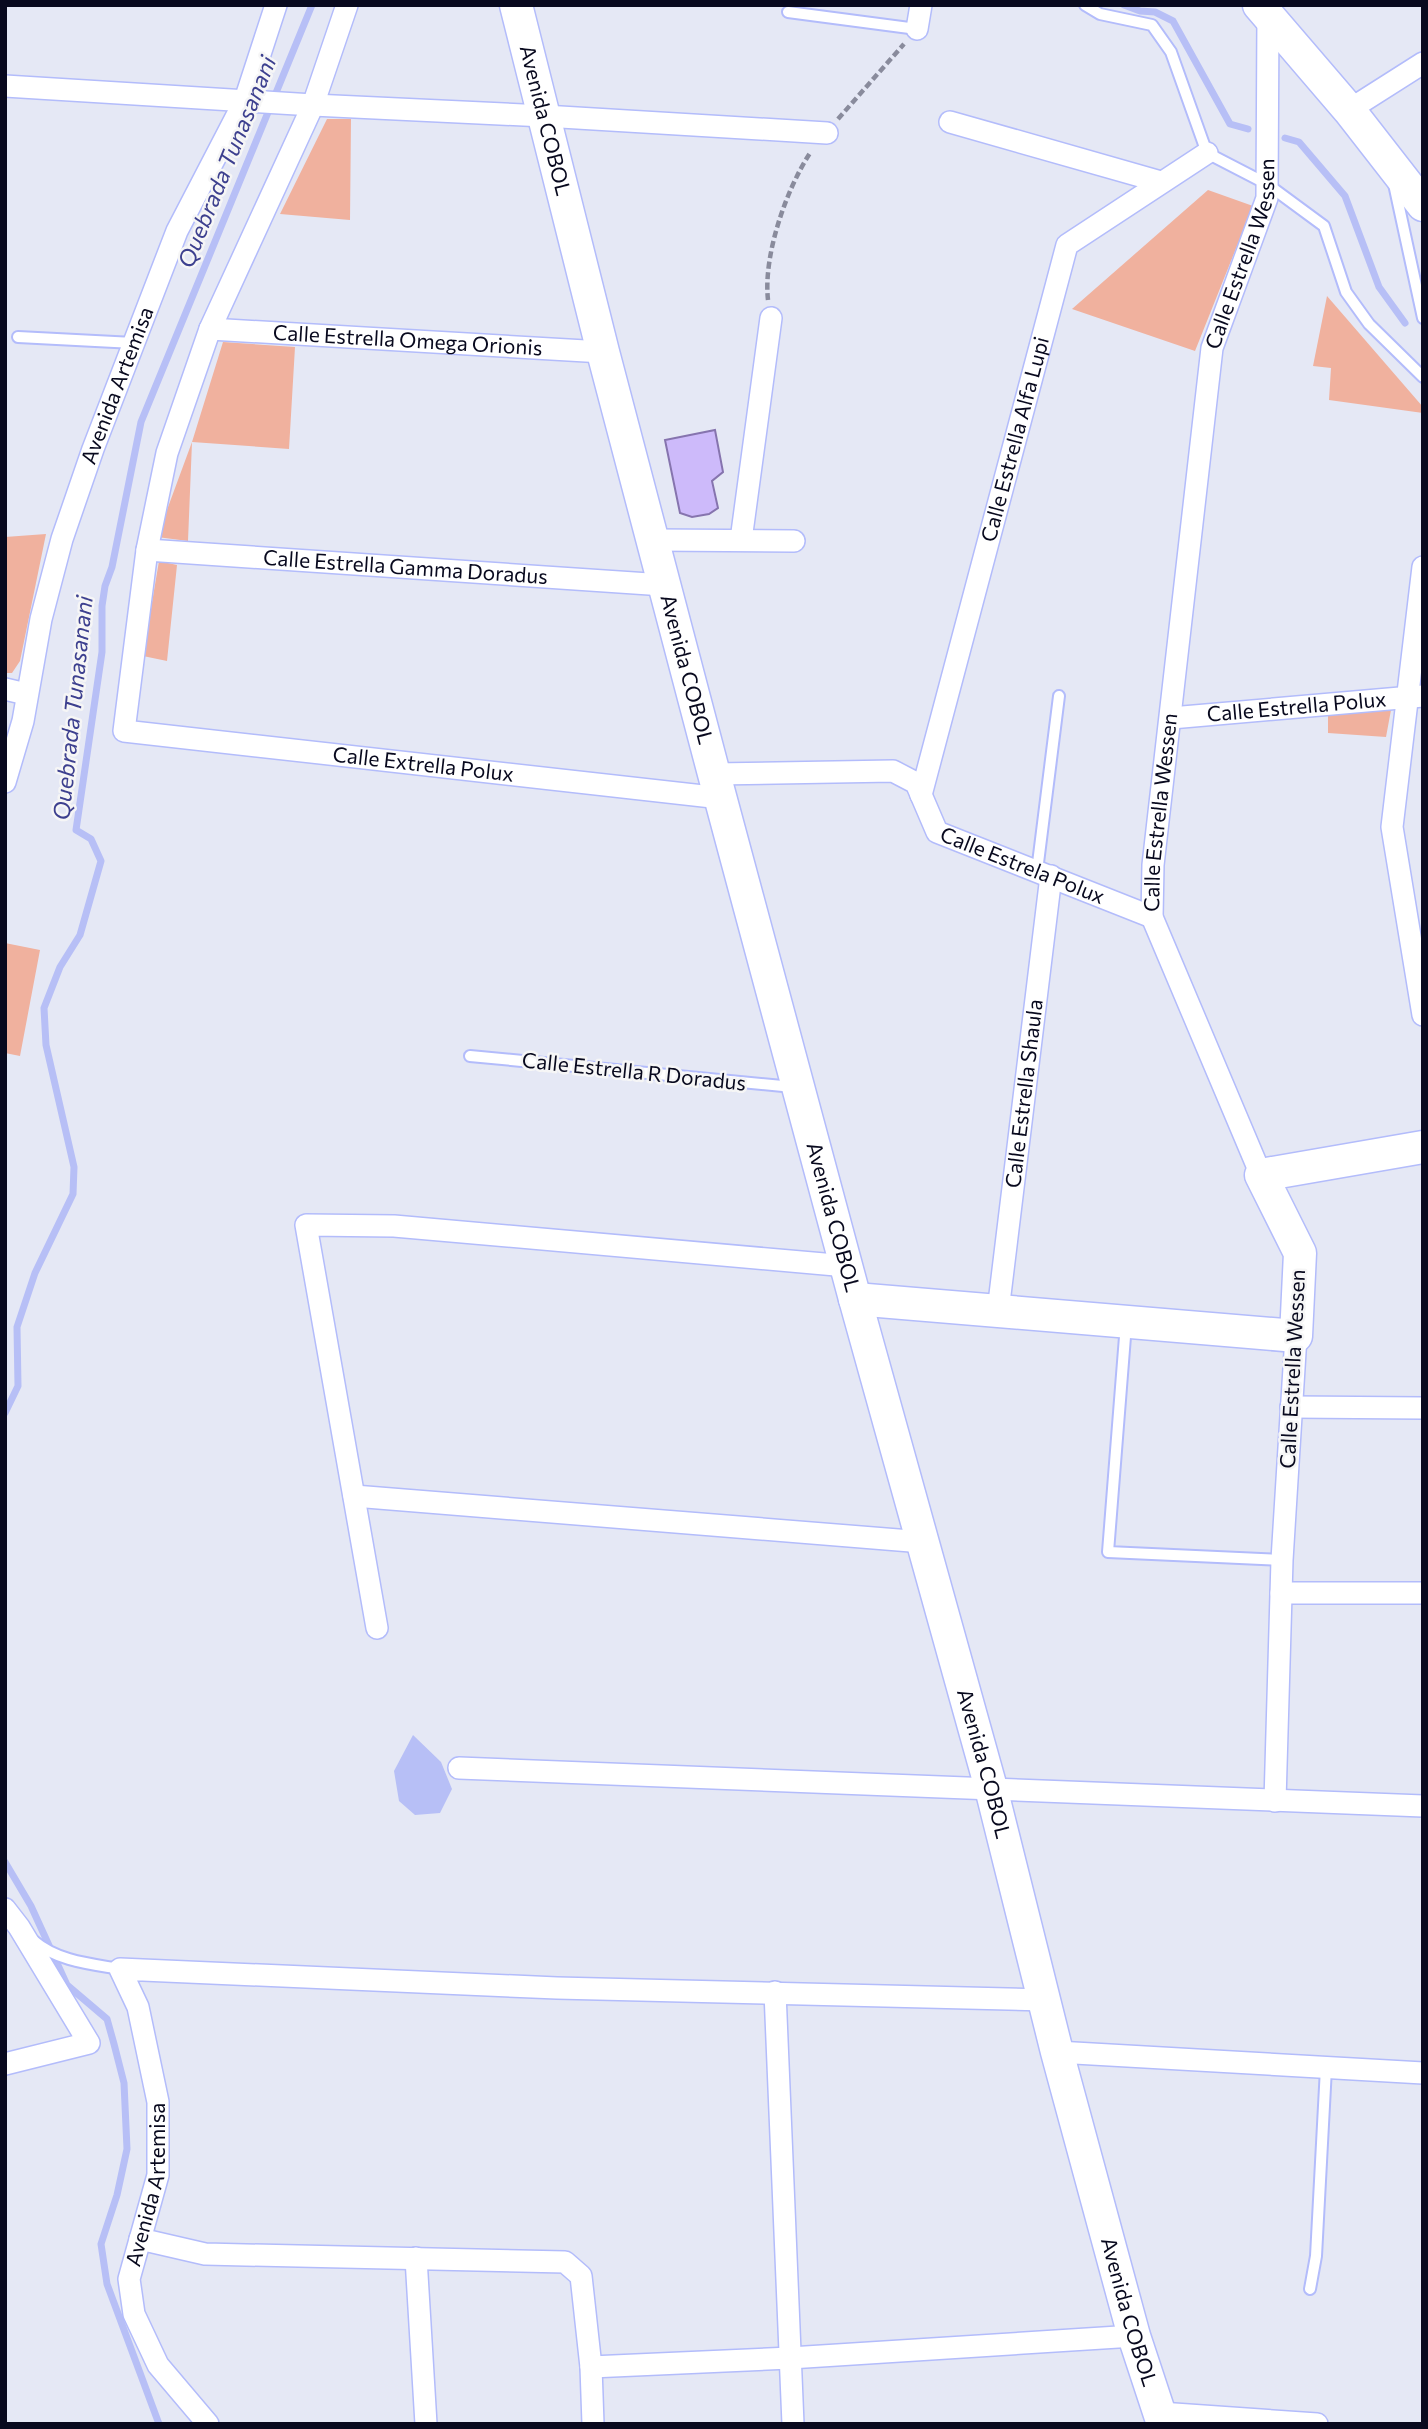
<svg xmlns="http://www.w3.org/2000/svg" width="1428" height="2429" viewBox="0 0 1428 2429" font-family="Commissioner,sans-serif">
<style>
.green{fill:#f0b19e}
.water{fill:#b7bff6}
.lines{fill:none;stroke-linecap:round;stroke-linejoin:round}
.stream{stroke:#b7bff6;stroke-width:7}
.building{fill:#cdbafa;stroke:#8674ae;stroke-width:2}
.lane-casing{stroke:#b3bcfb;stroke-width:14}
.street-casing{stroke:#b3bcfb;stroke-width:24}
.secondary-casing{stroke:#b3bcfb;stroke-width:35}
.path{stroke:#898b9c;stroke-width:4.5;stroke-dasharray:7 3.5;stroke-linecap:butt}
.lane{stroke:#fff;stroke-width:10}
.street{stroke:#fff;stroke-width:21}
.secondary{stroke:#fff;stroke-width:32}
.labels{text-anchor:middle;stroke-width:5;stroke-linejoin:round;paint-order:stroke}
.street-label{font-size:21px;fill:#08091e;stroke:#f6f6f6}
.water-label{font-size:23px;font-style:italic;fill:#3d408f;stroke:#f6f6f6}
</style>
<rect width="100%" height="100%" fill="#e5e8f5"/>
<path class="green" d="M327 119H351L350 220 280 214Z
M1208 190 1253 206 1195 351 1072 309Z
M1327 296 1423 407V413L1329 400 1331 368 1313 366Z
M223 342 295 347 289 449 192 442 188 541 157 537 192 442Z
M46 534 20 661 12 673H5V537Z
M159 561 177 565 167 661 143 656Z
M1391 710 1386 737 1328 733V714Z
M5 943 40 950 20 1056 5 1053Z"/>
<path class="water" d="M413 1735 441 1762 452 1789 440 1813 415 1815 399 1801 394 1771Z"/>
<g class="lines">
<path class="stream" d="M1124 5 1140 11 1155 12 1173 21 1230 124 1248 129
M1285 138 1299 142 1345 196 1379 287 1405 323
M5 1413 18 1386 17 1327 35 1273 73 1194 74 1167 46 1045 44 1008 60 967 80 935 101 861 91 839 76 830 102 652V606L105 586 112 567 141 422 312 5
M5 1862 31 1906 67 1985 107 2019 114 2044 124 2083 127 2149 117 2195 101 2244 107 2284 159 2424"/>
</g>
<path class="building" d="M715 430 723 472 712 481 718 508 709 514 692 517 680 513 665 440Z"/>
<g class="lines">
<g class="lane-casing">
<path id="lane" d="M1085 5 1100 14 1152 25 1171 52 1207 153 1267 184 1324 226 1346 292 1369 324 1423 377
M788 12 917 29
M1394 184 1423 318
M18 337 134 343
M1037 871 1059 696
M470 1056 793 1087
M1126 1324 1108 1552 1282 1560
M34 1941C57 1961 91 1964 120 1969
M1310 2289 1316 2256 1326 2068"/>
</g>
<g class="street-casing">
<g id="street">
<path id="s1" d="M347 5 313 105 210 329 167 453 147 550 124 731 721 798"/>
<path d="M917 29 921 5"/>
<path d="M5 86 313 105 544 116 827 133"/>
<path d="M1349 110 1423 63"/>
<path d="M950 122 1161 182"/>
<path id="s2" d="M210 329 603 352"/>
<path d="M653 540 794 541"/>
<path d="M741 540 771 318"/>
<path id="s3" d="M147 550 664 585"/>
<path d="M1423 567 1392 827 1423 1015"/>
<path d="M5 689 26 694"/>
<path id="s4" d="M1171 718 1423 696"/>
<path id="s5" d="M714 774 893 771 916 783 937 832 1152 917"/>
<path id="s6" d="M5 782 23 721 41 619 62 539 93 449 177 231 245 100 276 5"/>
<path id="s7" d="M921 795 1067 245 1207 153"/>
<path id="s8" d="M1261 1175 1152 917 1153 865 1212 348 1267 198 1268 14"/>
<path id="s9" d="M998 1311 1051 876"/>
<path d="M1291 1407 1423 1408"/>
<path d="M354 1496 923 1542"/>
<path d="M1281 1593H1423"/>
<path d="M377 1628 306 1225 394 1226 847 1266"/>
<path d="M459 1768 1423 1806"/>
<path d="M1275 1801 1282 1560 1296 1336"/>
<path d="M5 1909 19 1927 89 2043 5 2064"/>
<path d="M775 1992 793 2424"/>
<path d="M1057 2052 1423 2073"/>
<path d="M140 2239 205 2254 565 2262 581 2276 591 2367 593 2424"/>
<path d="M416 2258 426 2424"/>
<path d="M591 2367 790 2358 1134 2336"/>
<path d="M1160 2413 1317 2424"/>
<path id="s10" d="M208 2424 158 2365 134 2314 129 2279 158 2175V2102L138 2007 120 1969 557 1988 1045 2000"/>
</g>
</g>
<g class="secondary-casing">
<g id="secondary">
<path id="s11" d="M516 5 603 352 714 774 855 1299 991 1788 1057 2052 1134 2336 1163 2424"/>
<path d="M1259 5 1349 110 1423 205"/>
<path d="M855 1299 1296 1336 1300 1253 1261 1175 1423 1147"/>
</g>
</g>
<path class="path" d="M838 119 904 44
M768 300C763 256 786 190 810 153"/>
<use href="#lane" class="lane"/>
<use href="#street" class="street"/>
<use href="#secondary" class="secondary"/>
</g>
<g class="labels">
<g class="street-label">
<text dy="7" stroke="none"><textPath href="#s11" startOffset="119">Avenida COBOL</textPath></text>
<text dy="7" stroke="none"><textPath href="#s8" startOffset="952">Calle Estrella Wessen</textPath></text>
<text dy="7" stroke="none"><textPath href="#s2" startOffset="198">Calle Estrella Omega Orionis</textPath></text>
<text dy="7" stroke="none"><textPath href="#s6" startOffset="413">Avenida Artemisa</textPath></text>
<text dy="7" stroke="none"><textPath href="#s7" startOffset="368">Calle Estrella Alfa Lupi</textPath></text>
<text dy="7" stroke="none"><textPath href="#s3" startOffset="259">Calle Estrella Gamma Doradus</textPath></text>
<text dy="7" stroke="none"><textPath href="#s11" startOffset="686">Avenida COBOL</textPath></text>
<text dy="7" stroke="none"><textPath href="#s4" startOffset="126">Calle Estrella Polux</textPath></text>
<text dy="7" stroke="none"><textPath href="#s1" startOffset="1066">Calle Extrella Polux</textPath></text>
<text dy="7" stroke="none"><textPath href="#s8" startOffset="385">Calle Estrella Wessen</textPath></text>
<text dy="7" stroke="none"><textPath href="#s5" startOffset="350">Calle Estrela Polux</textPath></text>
<text transform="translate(634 1072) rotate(6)" y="7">Calle Estrella R Doradus</text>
<text dy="7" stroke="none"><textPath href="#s9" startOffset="219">Calle Estrella Shaula</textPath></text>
<text dy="7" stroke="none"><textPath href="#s11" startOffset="1253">Avenida COBOL</textPath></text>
<text transform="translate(1293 1369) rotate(-87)" y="7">Calle Estrella Wessen</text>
<text dy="7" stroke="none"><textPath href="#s11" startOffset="1820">Avenida COBOL</textPath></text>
<text dy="7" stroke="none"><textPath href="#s10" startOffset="266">Avenida Artemisa</textPath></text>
<text dy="7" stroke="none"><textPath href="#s11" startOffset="2387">Avenida COBOL</textPath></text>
</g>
<g class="water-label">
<text transform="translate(227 162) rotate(-68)" y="8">Quebrada Tunasanani</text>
<text transform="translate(73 708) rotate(-84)" y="8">Quebrada Tunasanani</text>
</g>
</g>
<rect width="1428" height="2429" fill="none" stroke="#08091e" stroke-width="14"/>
</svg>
